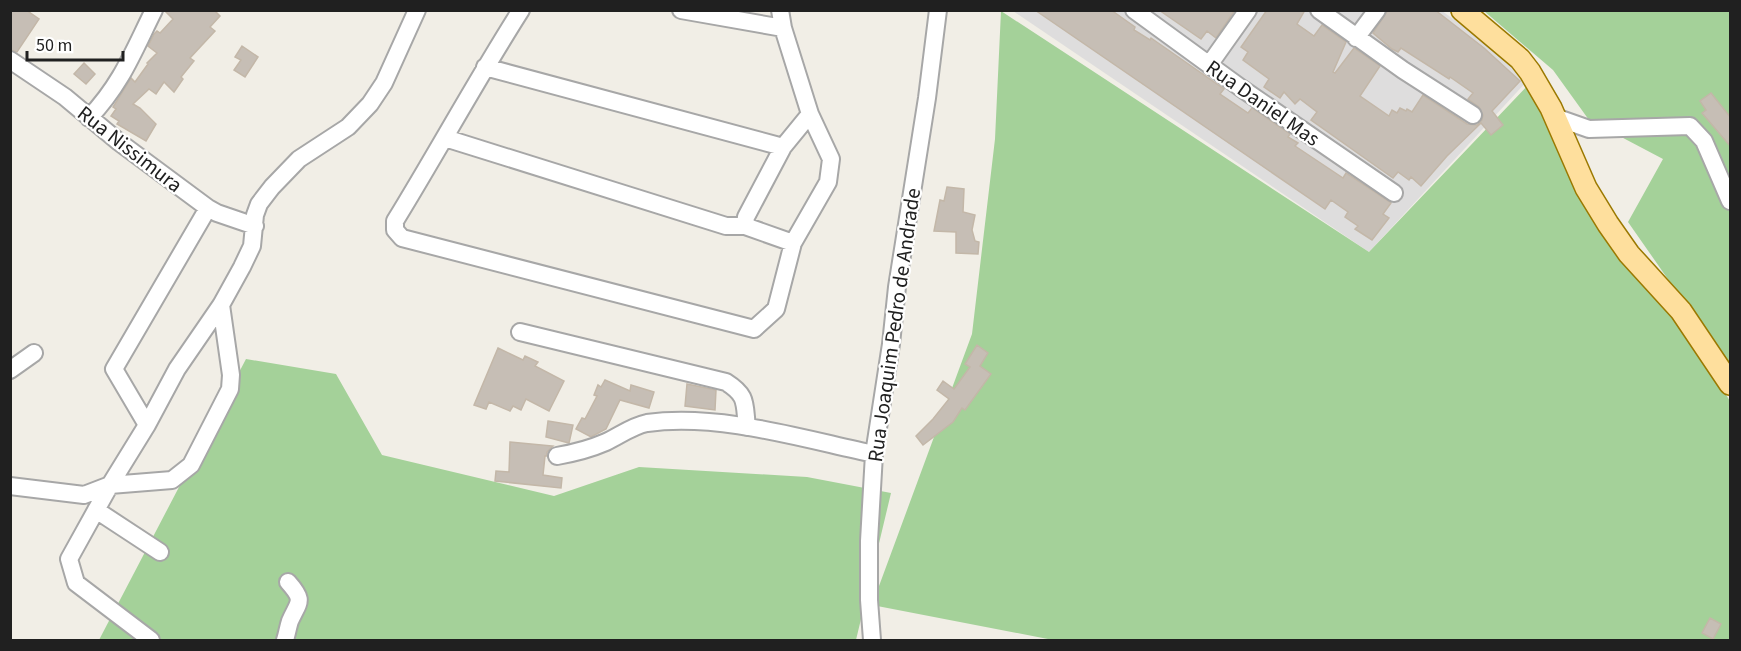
<svg xmlns="http://www.w3.org/2000/svg" width="1741" height="651" viewBox="0 0 1741 651" font-family="'Source Sans 3',sans-serif">
<style>
.residential{fill:#dedddd}
.forest{fill:#a4d199}
.building{fill:#c6beb5;stroke:#c3b7a8;stroke-width:1.5}
.lines{fill:none;stroke-linecap:round;stroke-linejoin:round}
.minor-casing{stroke:#a7a7a7;stroke-width:20}
.major-casing{stroke:#9b7900;stroke-width:24}
.minor{stroke:#fff;stroke-width:16}
.major{stroke:#fedf9d;stroke-width:21}
.labels{text-anchor:middle;stroke-width:4.5;stroke-linejoin:round;paint-order:stroke}
.street-label{font-size:21px;fill:#202020;stroke:#fff}
</style>
<rect width="100%" height="100%" fill="#f1eee6"/>
<path class="residential" d="M1013 11H1442L1466 28 1528 80 1369 252Z"/>
<path class="forest" d="M1001 11 1369 252 1529 84 1648 275 1730 401V640H1053L872 605 972 334 995 139Z
M1484 11H1730V368L1628 222 1663 159 1589 120 1553 70Z
M246 359 336 374 382 455 554 496 639 467 807 477 891 493 856 640H99Z"/>
<path class="building" d="M10 10H26L39 19 17 52 10 50Z
M164 10H214L220 16 210 27 215 31 190 58 194 61 181 77 183 79 174 92 164 82 156 94 149 89 133 104 140 108 156 124 146 141 117 124 119 121 111 116 116 109 113 107 131 78 135 82 148 64 147 63 157 53 148 46 154 34 157 31 160 33 173 19Z
M1035 10H1111L1135 27 1134 30 1150 40 1151 38 1224 89 1220 94 1248 113 1252 108 1290 134 1288 137 1298 143 1295 146 1343 178 1346 173 1391 203 1383 214 1389 218 1372 240 1355 229 1358 226 1345 217 1348 212 1331 200 1325 209Z
M1159 10H1235L1216 38 1207 31 1201 39Z
M1267 10H1305L1297 24 1314 36 1322 25 1346 42 1333 72 1335 73 1354 48 1380 66 1360 96 1389 116 1392 110 1397 113 1400 108 1406 111 1407 109 1412 112 1423 95 1467 124 1477 125 1482 120 1483 115 1479 107 1468 99 1473 93 1450 77 1449 79 1401 48 1398 52 1392 49 1373 33 1388 10H1435L1484 48 1520 81 1492 111 1503 125 1491 135 1481 123 1447 156 1421 186 1411 177 1409 180 1398 172 1393 178 1311 120 1317 112 1300 99 1295 104 1284 92 1280 98 1264 87 1269 79 1243 60 1248 52 1241 47Z
M242 46 258 57 245 77 234 70 241 60 235 57Z
M84 63 95 74 86 84 74 74Z
M1711 93 1731 118V147L1702 113 1706 110 1700 101Z
M947 187 964 189 963 212 975 215 972 230 975 241 979 242 978 254 956 253V232L934 231 940 200 944 201Z
M977 345 988 353 980 366 991 374 965 410 962 408 953 422 923 445 916 436 933 419 949 399 937 390 943 381 954 389 970 367 965 364Z
M498 348 523 360 525 356 538 362 535 366 564 381 549 411 526 399 521 410 513 406 510 411 489 402 486 409 474 405Z
M605 380 630 391 631 385 654 392 649 408 620 400 606 429 591 437 576 429 582 418 585 419 597 396 594 395 598 385 601 387Z
M687 384 716 390 715 410 685 406Z
M548 421 573 425 569 443 546 437Z
M510 442 553 446 547 452V456H545L543 475 562 478 561 488 495 481 496 471 509 472Z
M1710 618 1721 624 1713 639 1702 633Z"/>
<g class="lines">
<g class="minor-casing">
<path id="minor" d="M521 10C477 79 438 151 395 221V230L402 238 754 329 776 309 793 243 828 182 831 159 810 114
M681 10 783 28
M1134 10 1241 88 1394 193
M1319 10 1403 70 1473 115
M1356 38 1377 10
M10 60 65 97 119 142 208 208 217 213 255 226
M1209 65 1248 10
M485 67 783 147
M1555 117 1589 129 1690 126 1704 141 1730 201
M89 118C122 83 133 52 154 10
M445 138 726 226H745L746 217 783 147 810 114 783 28 780 10
M745 226 793 243
M520 332 726 382C748 396 744 403 747 427
M10 370 34 353
M147 425 114 369 208 208
M557 456C574 453 590 449 606 442 619 436 632 426 647 423 720 413 803 439 874 454
M10 486 84 495 110 485 147 425 177 369 221 305 242 267 252 246 255 215 259 204 272 187 299 159 348 127 370 104 384 83 417 10
M96 510 160 552
M151 640 76 583 69 559 110 485 172 480 191 465 230 389 231 375 221 305
M285 640C287 634 288 627 290 621 299 601 305 601 288 582
M872 640 869 600V541L874 454 891 344 897 287 927 98 938 10"/>
</g>
<g class="major-casing">
<path id="major" d="M1462 10 1520 59 1530 72 1551 108 1586 188 1608 224 1629 254 1681 311 1730 384"/>
</g>
<use href="#minor" class="minor"/>
<use href="#major" class="major"/>
</g>
<g class="labels">
<g class="street-label">
<text transform="translate(1263 103) rotate(35)" y="7">Rua Daniel Mas</text>
<text transform="translate(130 149) rotate(38)" y="7">Rua Nissimura</text>
<text transform="translate(894 325) rotate(-82)" y="7">Rua Joaquim Pedro de Andrade</text>
</g>
</g>
<rect width="1741" height="651" fill="none" stroke="#202020" stroke-width="24"/>
<path d="M27 51v9h96v-9" fill="none" stroke="#202020" stroke-width="3"/>
<text x="36" y="51" font-size="18" fill="#202020" stroke="#ffffff" stroke-width="4.5" paint-order="stroke">50 m</text>
</svg>
